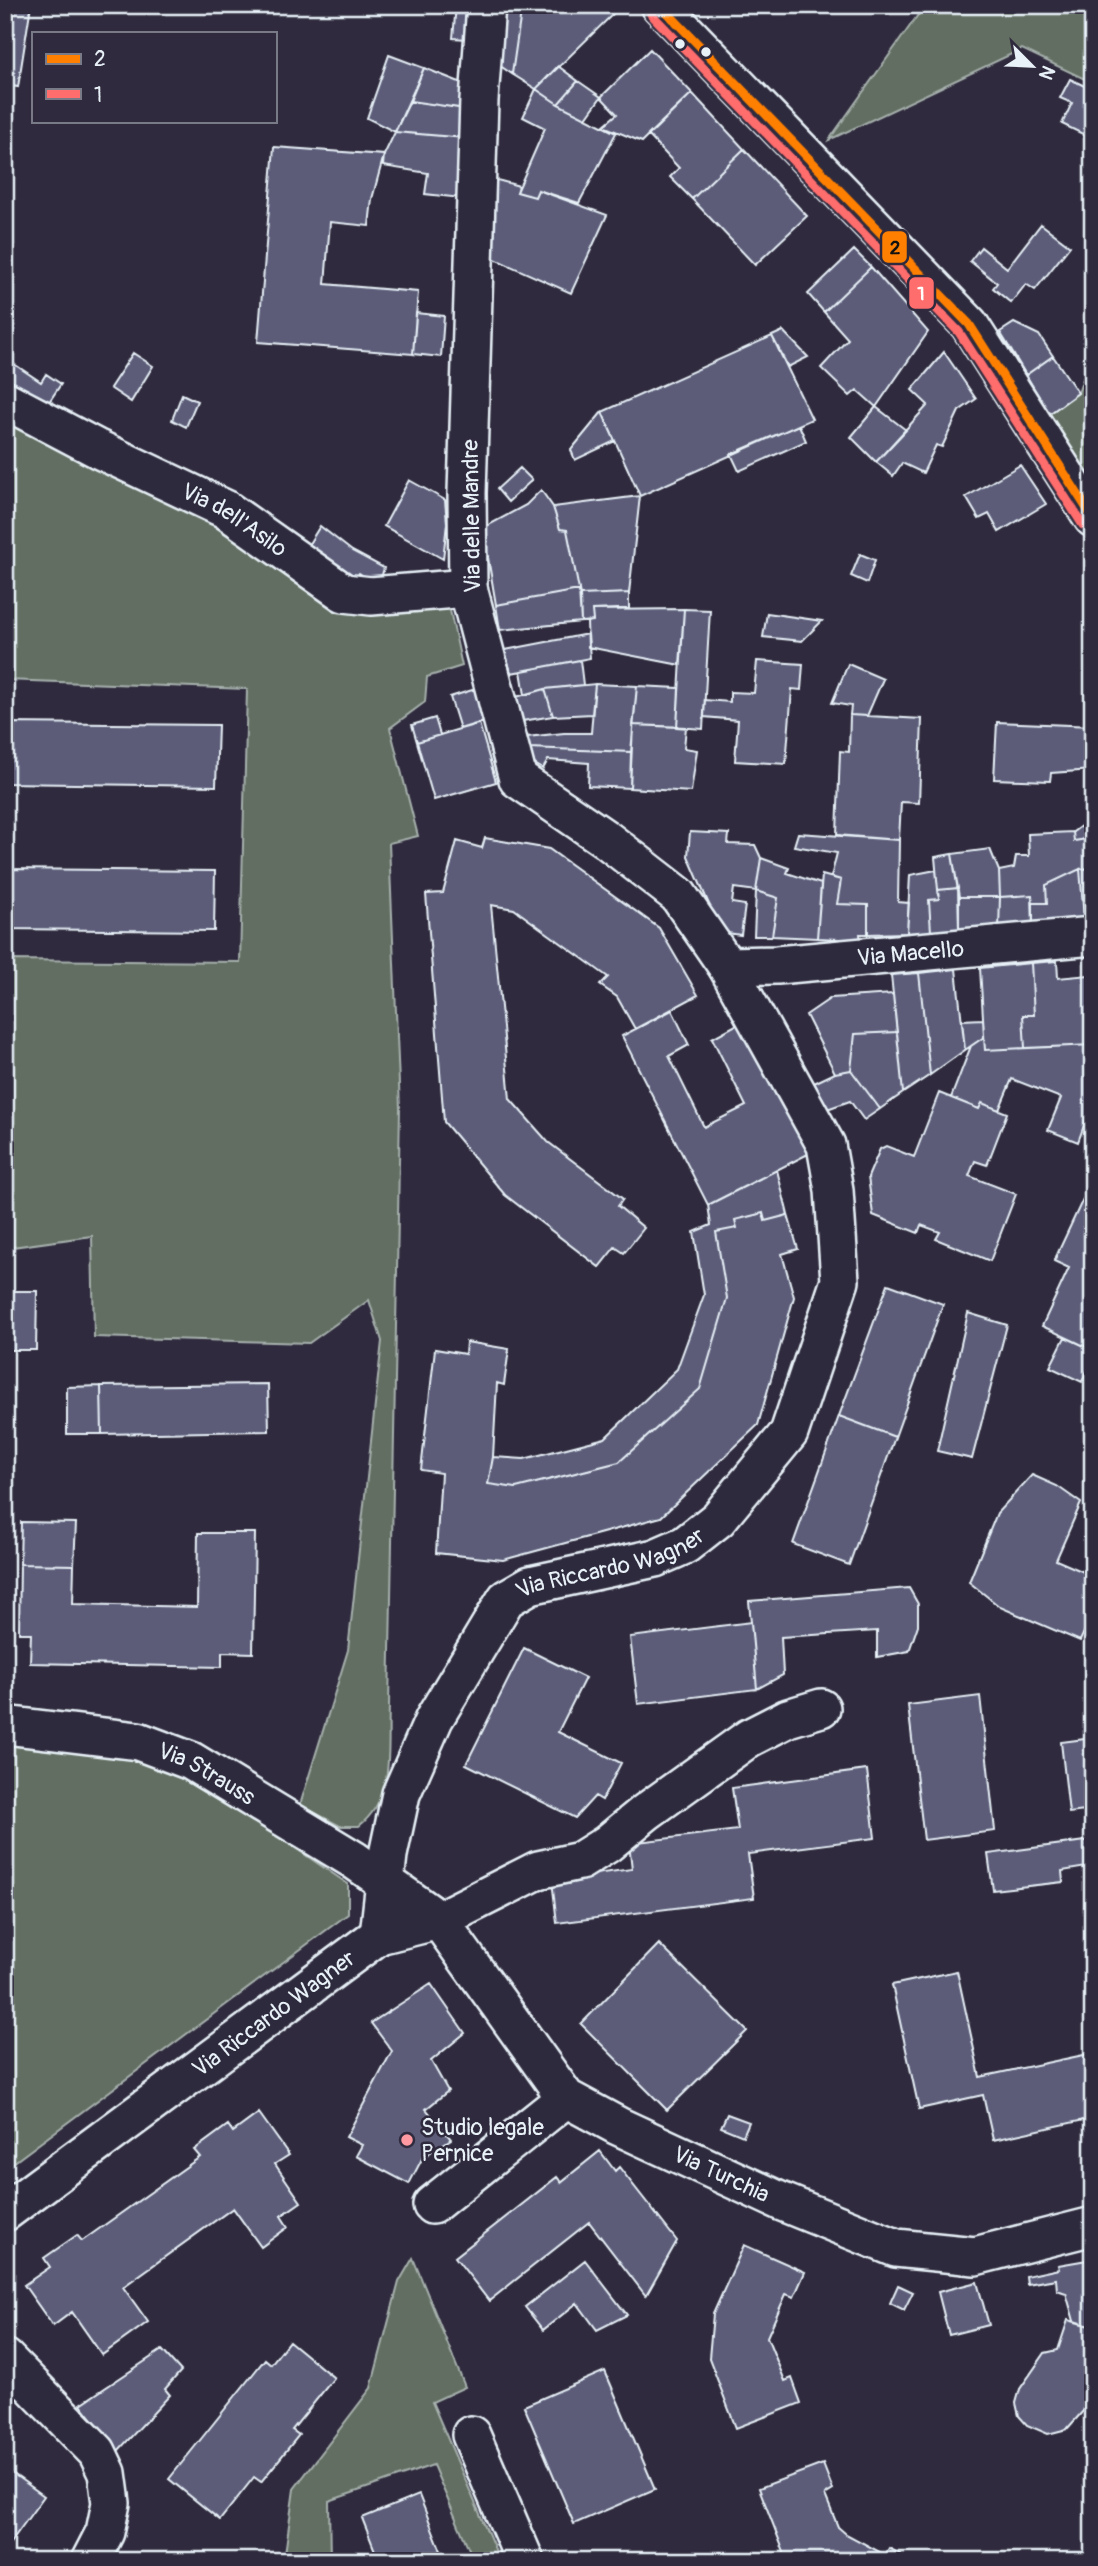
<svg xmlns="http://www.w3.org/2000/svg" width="1098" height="2566" viewBox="0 0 1098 2566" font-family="Pangolin,sans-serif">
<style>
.green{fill:#636e62;stroke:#a6b0ad;stroke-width:2}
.building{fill:#5b5b78;stroke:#e8f1f8;stroke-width:2}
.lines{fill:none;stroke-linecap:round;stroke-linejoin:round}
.minor-casing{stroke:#e8f1f8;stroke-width:42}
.minor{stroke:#2f2a3d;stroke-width:37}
.bus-1-casing{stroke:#2f2a3d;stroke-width:14}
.bus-2-casing{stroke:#2f2a3d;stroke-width:14}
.bus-1{stroke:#ff8000;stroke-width:9}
.bus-2{stroke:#ff6d6d;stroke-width:9}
.bus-dot{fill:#e8f1f8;stroke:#2f2a3d;stroke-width:2.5}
.poi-dot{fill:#ff9aa2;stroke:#2f2a3d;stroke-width:2.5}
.labels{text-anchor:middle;stroke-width:5;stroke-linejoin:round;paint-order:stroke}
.street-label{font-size:23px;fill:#e8f1f8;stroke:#2f2a3d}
.poi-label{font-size:23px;fill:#e8f1f8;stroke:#2f2a3d;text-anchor:start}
.line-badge{stroke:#2f2a3d;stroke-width:2.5}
.badge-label{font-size:19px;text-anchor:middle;font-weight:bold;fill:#fff}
.pale-badge-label{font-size:19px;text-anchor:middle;font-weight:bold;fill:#111}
</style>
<rect width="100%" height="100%" fill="#2f2a3d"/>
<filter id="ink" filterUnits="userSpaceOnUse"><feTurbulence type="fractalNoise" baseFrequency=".0143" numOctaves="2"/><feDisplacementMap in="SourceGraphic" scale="14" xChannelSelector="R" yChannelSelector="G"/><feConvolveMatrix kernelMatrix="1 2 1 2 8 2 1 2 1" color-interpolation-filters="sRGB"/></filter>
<g filter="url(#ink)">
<path class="green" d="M925 5H1093V83L1022 49 829 140Z
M1093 351V482L1049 414 1078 393Z
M5 410 214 514 331 597 448 601 462 666 427 677 425 702 390 728 418 836 389 843 400 1108 389 1707C387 1751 396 1796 359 1826H340L300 1805 348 1650 382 1341 369 1300 309 1343 94 1337 92 1236 5 1248V960L240 962 247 689 5 680Z
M5 1740 128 1754 169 1768 238 1809 348 1884V1914L5 2169Z
M413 2258 465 2387 432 2402 500 2561H474L433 2465 329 2501 330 2561H284L294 2489 371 2388 399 2282Z"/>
<path class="building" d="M5 5H31L18 87 5 85Z
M456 5H470L467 39 453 38Z
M504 5H522L512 74 496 63Z
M522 5H609L615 12 536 89 512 74Z
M650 49 692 93 642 142 603 126 617 114 601 97Z
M389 55 424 68 395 132 367 118Z
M558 66 578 81 558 104 536 89Z
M424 68 467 85 466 109 410 101Z
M1070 79 1093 90V139L1062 124 1072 103 1060 98Z
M578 81 601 97 586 118 558 104Z
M536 89 558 104 616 133 579 203 538 190 535 197 517 192 545 128 523 117Z
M692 93 744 149 692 199 670 177 679 168 648 135Z
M410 101 466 109 465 138 395 132Z
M395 132 465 138 461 198 425 194 428 173 383 166 384 155Z
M274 147 384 155 372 199 369 226 330 222 325 284 418 292 413 354 258 342Z
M744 149 807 216 755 265 692 199Z
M490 178 519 186 517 192 535 197 538 190 607 215 571 293 486 255Z
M1041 224 1070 246 1035 290 1026 284 1011 303 993 288 997 283 970 261 981 247 1007 268Z
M854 250 871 267 824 312 808 294Z
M871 267 928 332 876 407 857 390 850 396 821 368 848 339 824 312Z
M416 313 444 316 441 357 413 354Z
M1014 323 1039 335 1053 356 1026 375 1000 332Z
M783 331 808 357 788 367 772 336Z
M772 336 812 419 640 496 602 412Z
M944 352 976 399 959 411 942 447 936 445 923 473 902 463 893 476 876 462 928 405 912 390Z
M133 353 153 366 131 402 110 388Z
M1053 356 1078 393 1049 414 1026 375Z
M5 358 41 382 46 374 61 384 45 408 5 382Z
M182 394 197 401 186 427 172 420Z
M876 407 906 430 876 462 851 437Z
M602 412 615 441 575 460 571 450Z
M799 425 806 441 739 471 731 454Z
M1020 465 1046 504 999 532 989 514 979 519 966 497Z
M520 468 532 480 508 502 497 489Z
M409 480 445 500 447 523 443 559 384 526Z
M541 490 553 507 560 529 567 530 579 590 496 605 483 528 526 505Z
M640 496 629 593 580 595 567 530 560 529 553 507Z
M320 526 352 551 384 568 379 585 359 573 352 583 304 552Z
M860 554 875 560 867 583 851 576Z
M579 590 581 622 500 630 496 605Z
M629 593V609L592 610 593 621 581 622 580 595Z
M684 609 680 665 588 647 587 622 593 621 592 610Z
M684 609 710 610 703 729 677 727Z
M767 613 822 621 802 641 763 637Z
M588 634 590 658 511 673 505 650Z
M580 660 583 685 545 689 525 695 521 671Z
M757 661 803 664 801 690 792 689 786 764 735 761 738 720 704 717 705 700 730 702V692L754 693Z
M848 664 883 679 867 716 850 715 851 706 832 703Z
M595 684 592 714 553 716 545 689Z
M595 684 637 686 631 752 529 748 527 737 564 733H591Z
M637 686 679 688 677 727 633 725Z
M482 687 492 720 460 729 450 697Z
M545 689 553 716 522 721 516 697Z
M850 715 922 719 919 803 901 802 899 840 837 835 840 751 849 752Z
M435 718 440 735 417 742 412 725Z
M997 722 1093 726V770L1051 773 1050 781 994 779Z
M5 723 218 725 216 786 5 783Z
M479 723 496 782 434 800 417 742Z
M633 725 686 727 684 748 697 750 691 792 630 788Z
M529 748 631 752 630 788 588 786 589 763 548 760 543 769 533 763Z
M1093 817V838L1074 841 1073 832Z
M690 832 729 834 728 844 755 845 761 858 756 891 734 888 732 903 745 905 741 935 721 932 688 856Z
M1073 832 1074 841 1093 838V868L1080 869 1046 885 1047 903H1033L1032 895 1000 897 999 871 1014 868 1016 856H1029L1028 834Z
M798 833 899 840 898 902 909 903 907 933 868 934V905L837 904 841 880 831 877 837 853 794 846Z
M485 838 549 849 659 928 698 995 635 1029 617 997 600 985 608 977 514 909 491 905 510 1099 548 1142 623 1199 618 1206 644 1228 624 1253 615 1247 599 1267 505 1195 444 1122 426 894 443 893 457 841 482 848Z
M990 849 999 871 1000 897H959L952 854Z
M952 854 958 888 938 890 935 857Z
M761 858 789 868 787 873 821 884 817 938 772 936 778 898 756 891Z
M1093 868V918L1084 919 1080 869Z
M5 869 215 871 214 931 5 929Z
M1080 869 1084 919 1033 928V903H1047L1046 885Z
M936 870 939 899 929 900 931 932 907 933 910 875Z
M822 875 841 880 837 904 868 905V934H860L861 940 817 938Z
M958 888 959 931 931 932 929 900 939 899 938 890Z
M756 891 778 898 772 936H754Z
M1032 895 1033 928 999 929 1000 897Z
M959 897H1000L999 929 959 931Z
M1089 958H1093V1027L1089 975Z
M1057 961 1058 978 1089 975 1093 1045 1025 1048 1023 1015H1034L1031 963Z
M1031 963 1034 1015H1023L1025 1048 985 1050 980 968Z
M956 969 965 1050 930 1075 919 973Z
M919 973 930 1075 903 1093 891 975Z
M893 994 897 1032 855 1034 851 1070 835 1073 806 1015 831 998Z
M672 1010 689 1045 669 1056 704 1127 746 1106 712 1038 745 1020 812 1152 708 1205 622 1036Z
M983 1019 984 1037 965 1050 962 1020Z
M897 1032 903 1093 880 1109 851 1070 855 1034Z
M984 1037 985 1050 1093 1045V1121L1086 1120 1078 1142 1048 1130 1061 1098 1012 1079 999 1110 982 1103 979 1109 951 1098 971 1046Z
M851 1070 880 1109 864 1120 850 1101 827 1109 814 1083 835 1073Z
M939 1093 979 1109 982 1103 1007 1113 987 1165 975 1161 969 1176 1016 1194 990 1261 936 1239 940 1232 921 1225 918 1233 873 1215 868 1177 880 1149 886 1146 914 1157Z
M777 1170 788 1215 765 1221 763 1213 735 1220 737 1228 716 1232 727 1298 700 1389 619 1462 516 1488 488 1484 493 1457 524 1459 605 1438 677 1369 704 1295 694 1232 711 1225 708 1205Z
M1083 1199 1093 1203V1350L1042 1326 1069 1268 1054 1261Z
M763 1213 765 1221 788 1215 798 1249 782 1254 794 1297 758 1425 661 1517 503 1560 436 1553 441 1473 421 1470 435 1349 465 1354 466 1342 509 1349 504 1385 497 1383 493 1457 488 1484 516 1488 619 1462 700 1389 727 1298 716 1232 737 1228 735 1220Z
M888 1284 943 1304 895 1437 839 1416Z
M5 1291H37L36 1350H5Z
M968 1313 1007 1325 972 1459 937 1451Z
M1065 1337 1093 1350V1358L1082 1382 1050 1367Z
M268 1384 269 1431 102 1434 101 1386Z
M101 1386 102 1434H67V1387Z
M839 1416 895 1437 849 1565 793 1544Z
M1032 1475 1057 1486 1081 1503 1056 1560 1093 1576V1613L1080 1641 1000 1607 969 1582 997 1513Z
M21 1522 76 1523 74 1565 20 1564Z
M198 1533H255L253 1653 222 1652V1667L30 1663 31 1633H19L20 1564 74 1565 73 1604 197 1607Z
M909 1588 918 1604V1625L909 1651 877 1657V1631L781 1637 783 1675 757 1689 749 1601Z
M751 1622 757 1689 638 1704 630 1637Z
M524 1648 585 1678 558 1732 621 1763 602 1800 595 1796 575 1818 466 1764Z
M980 1696 995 1831 924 1840 908 1705Z
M1093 1738V1810L1069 1813 1061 1742Z
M867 1770 875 1838 748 1854 754 1898 557 1923 552 1880 632 1869 629 1843 738 1830 732 1788Z
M1093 1840V1866L1062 1871 1063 1882 993 1890 988 1854Z
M659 1944 747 2031 667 2110 581 2024Z
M957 1971 980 2077 1093 2053V2118L993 2140 983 2095 919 2109 892 1985Z
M431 1984 465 2033 431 2061 448 2091 426 2109 451 2139 423 2157 409 2184 356 2156 362 2145 346 2137 392 2051 371 2023Z
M259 2113 289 2155 275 2164 301 2202 281 2216 288 2227 261 2247 233 2208 123 2287 148 2322 102 2355 72 2312 53 2326 24 2285 50 2267 44 2258 77 2235 82 2241 200 2157 194 2150 228 2125 233 2132Z
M727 2114 749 2122 743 2136 721 2127Z
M600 2151 615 2171 619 2167 677 2241 646 2296 589 2222 489 2301 455 2257 557 2177 561 2182Z
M744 2245 805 2272 794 2297 786 2294 767 2337 785 2381 792 2378 801 2403 736 2428 709 2358 713 2314Z
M1093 2259V2327L1074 2321 1066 2293 1057 2290 1056 2279 1027 2284 1026 2276 1059 2269 1058 2265Z
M585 2260 627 2315 597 2330 577 2303 543 2330 525 2307Z
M977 2282 989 2325 949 2335 938 2292Z
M898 2285 913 2292 904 2310 890 2303Z
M1068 2320 1093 2327V2400L1067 2429 1048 2434 1027 2425 1019 2416 1016 2403 1020 2389 1045 2353 1058 2350Z
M289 2341 334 2378 292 2430 299 2435 261 2482 254 2477 220 2520 169 2479 265 2359 271 2364Z
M162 2350 181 2371 165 2389 170 2395 118 2451 81 2404Z
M605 2371 655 2489 574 2524 524 2406Z
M823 2464 833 2490 825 2495 838 2527 846 2534 885 2555 889 2548 913 2561H790L785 2555 759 2488Z
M5 2468 44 2496 8 2546 5 2544Z
M419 2495 445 2561H379L362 2518Z"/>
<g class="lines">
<g class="minor-casing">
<g id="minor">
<path d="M660 5 969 324 1093 518"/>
<path id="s1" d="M5 400 98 449 225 509 344 593 371 596 468 588"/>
<path id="s2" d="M727 966 777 965 1093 936"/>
<path id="s3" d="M5 1725 138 1741 191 1761 354 1860 439 1920 538 1870 580 1861 607 1844 646 1812 749 1738 788 1718 821 1708"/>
<path id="s4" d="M379 1935 388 1855 401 1794 434 1719 506 1599 530 1585 655 1558 685 1545 718 1519 789 1433 840 1281 834 1190 826 1145 727 966 678 895 607 840 518 779 468 588 467 493 479 100 486 5"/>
<path d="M432 2205 566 2098"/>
<path id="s5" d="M5 2212 379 1935 439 1920 566 2098 618 2126 780 2201 896 2248 975 2256 1093 2226"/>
<path d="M5 2358 97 2452 107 2473 111 2503 105 2532 90 2561"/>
<path d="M471 2435 525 2561"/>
</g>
</g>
<use href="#minor" class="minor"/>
<g class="bus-1-casing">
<path id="bus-1" d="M660 5 969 324 1093 518"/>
</g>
<g class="bus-2-casing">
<path id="bus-2" d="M651 14 959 332 1083 525"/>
</g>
<use href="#bus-1" class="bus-1"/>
<use href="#bus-2" class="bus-2"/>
</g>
</g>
<g class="bus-dot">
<circle cx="680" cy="44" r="6"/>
<circle cx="706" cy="52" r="6"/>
</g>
<circle class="poi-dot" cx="407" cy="2140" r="7"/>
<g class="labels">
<g class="street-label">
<text transform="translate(471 516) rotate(-91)" y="8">Via delle Mandre</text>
<text dy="8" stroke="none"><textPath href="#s1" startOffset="259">Via dell'Asilo</textPath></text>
<text dy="8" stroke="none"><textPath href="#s2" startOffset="184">Via Macello</textPath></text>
<text dy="8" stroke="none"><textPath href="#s4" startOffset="476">Via Riccardo Wagner</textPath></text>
<text dy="8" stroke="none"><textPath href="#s3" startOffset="210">Via Strauss</textPath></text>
<text dy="8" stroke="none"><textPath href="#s5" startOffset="334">Via Riccardo Wagner</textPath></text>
<text dy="8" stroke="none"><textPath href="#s5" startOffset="919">Via Turchia</textPath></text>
</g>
<g class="poi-label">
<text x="421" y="2135">Studio legale<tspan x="421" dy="26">Pernice</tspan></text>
</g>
</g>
<g class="line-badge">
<rect x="881" y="230" width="27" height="34" rx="7" fill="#ff8000"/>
<rect x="908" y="276" width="27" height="34" rx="7" fill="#ff6d6d"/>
</g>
<g class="badge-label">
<text x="921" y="300">1</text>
</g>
<g class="pale-badge-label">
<text x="895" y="254">2</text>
</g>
<rect width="1098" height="2566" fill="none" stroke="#2f2a3d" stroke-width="28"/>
<rect x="14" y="14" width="1070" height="2538" fill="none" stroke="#e8f1f8" stroke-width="2.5" filter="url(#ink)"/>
<rect x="32" y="32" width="245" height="91" fill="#2f2a3d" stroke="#797a88" stroke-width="2"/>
<rect x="46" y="54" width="35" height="10" fill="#ff8000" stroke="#797a88" stroke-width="2"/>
<text x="94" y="66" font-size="21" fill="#e8f1f8">2</text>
<rect x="46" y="89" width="35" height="10" fill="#ff6d6d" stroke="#797a88" stroke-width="2"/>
<text x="94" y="102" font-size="21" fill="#e8f1f8">1</text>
<g transform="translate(1032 66) rotate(114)" stroke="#2f2a3d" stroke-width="5" paint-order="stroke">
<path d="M0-5L12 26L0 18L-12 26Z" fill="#e8f1f8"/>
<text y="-10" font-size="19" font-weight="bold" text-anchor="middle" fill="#e8f1f8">N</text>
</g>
</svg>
